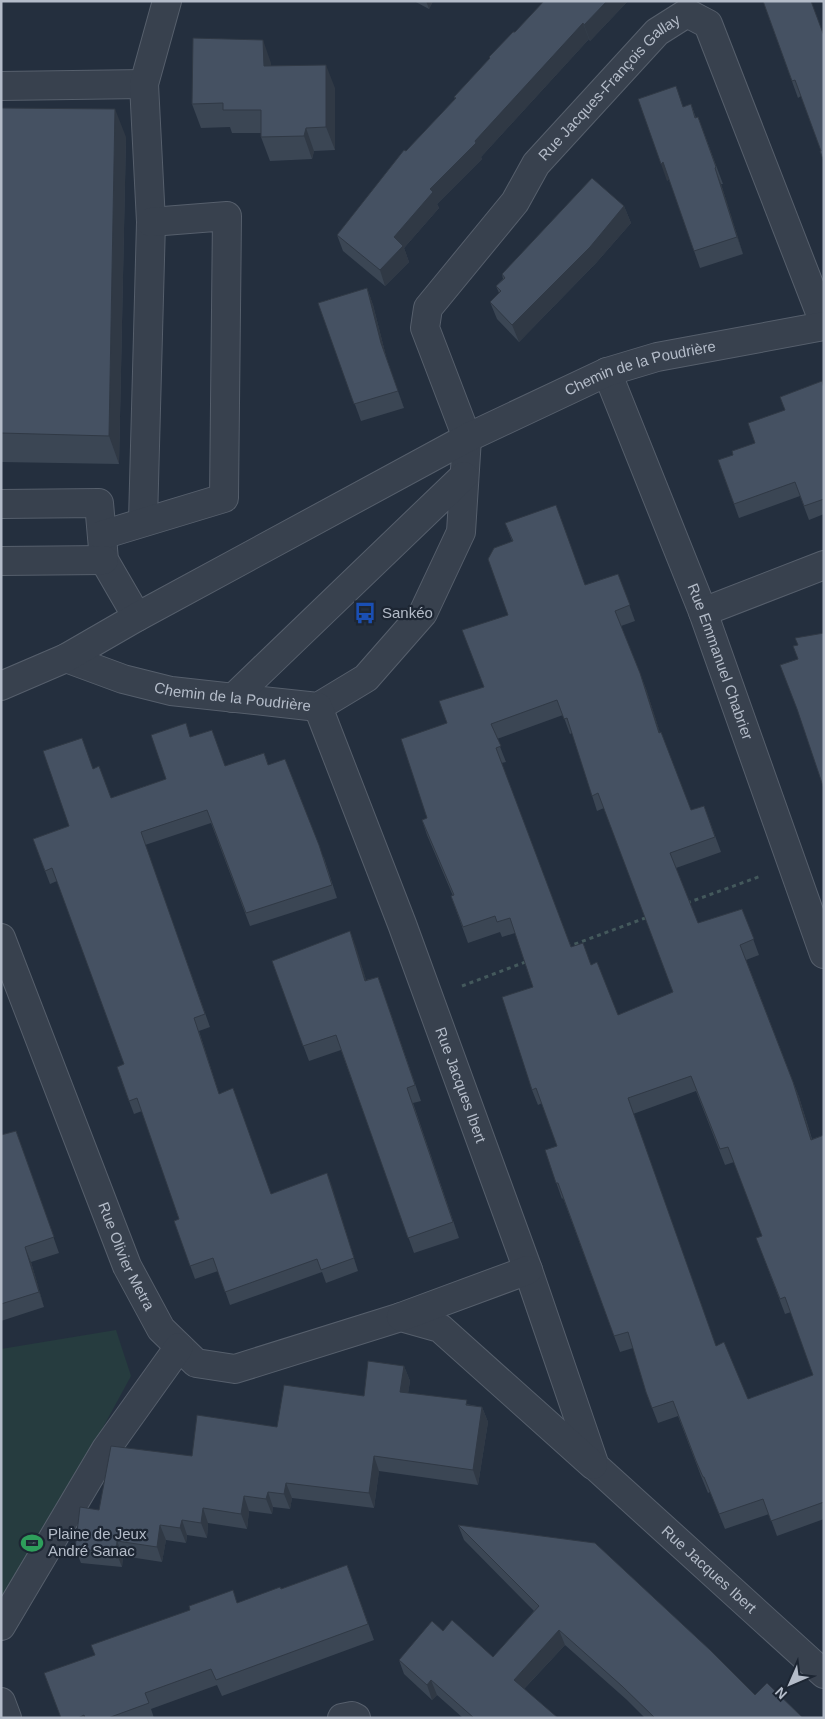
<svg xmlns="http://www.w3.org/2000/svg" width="825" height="1719" viewBox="0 0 825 1719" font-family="Helvetica,sans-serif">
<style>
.pitch{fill:#263c3f}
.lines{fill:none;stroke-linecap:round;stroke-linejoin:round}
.minor-casing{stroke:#565f6c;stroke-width:30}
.path{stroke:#44595c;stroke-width:3;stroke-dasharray:4 4;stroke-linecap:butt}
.minor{stroke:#38414e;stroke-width:28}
.wall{fill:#3b4654;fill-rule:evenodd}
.shaded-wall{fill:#303945}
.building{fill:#455162;stroke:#303945;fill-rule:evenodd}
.labels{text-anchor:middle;stroke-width:4.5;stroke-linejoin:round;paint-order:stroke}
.street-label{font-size:15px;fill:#b4bcc9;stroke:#1d2633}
.poi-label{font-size:15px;fill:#b4bcc9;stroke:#1d2633;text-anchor:start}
</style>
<rect width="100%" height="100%" fill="#242f3e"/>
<path class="pitch" d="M116 1330 131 1376 95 1442 114 1454 13 1632 1 1642V1349Z"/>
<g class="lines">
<g class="minor-casing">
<g id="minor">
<path d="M1 86 144 84"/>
<path id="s1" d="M607 372 703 612 824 954"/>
<path d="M1 504 99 503 104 560 137 617"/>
<path d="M143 521 151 222 144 84 167 1"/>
<path d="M102 535 224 498 227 216 151 222"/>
<path d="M1 561 104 560"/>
<path d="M703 612 824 565"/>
<path id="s2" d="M66 658 123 679 171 691 318 707 366 678 423 613 461 532 467 438 425 328 428 308 515 202 536 164 657 32 687 13 708 24 824 323"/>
<path id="s3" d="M1 686 66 658 137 617 467 438 607 372 657 357 824 326"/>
<path d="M233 698 464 476"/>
<path id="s4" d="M318 707 402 924 528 1270 595 1466 824 1674"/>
<path id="s5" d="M1 938 127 1266 161 1329 196 1363 235 1369 401 1317 440 1328 593 1465"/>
<path d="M401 1317 528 1270"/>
<path d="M1 1626 106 1449 179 1347"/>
<path d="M1 1702 7 1718"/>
<path d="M342 1718 352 1716 356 1718"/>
</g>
</g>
<path class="path" d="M687 903 761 876
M567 947 648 917
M462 986 528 961"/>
<use href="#minor" class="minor"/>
</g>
<path class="wall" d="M414 1H433L429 9Z
M628 1 590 41 589 39 481 157 482 159 437 204 439 208 404 248 409 262 385 286 343 251 337 235 406 151 455 99 454 97 490 58 489 57 515 32Z
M763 1H811L821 151 801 96 798 98Z
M271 63V66L335 88V150L314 151 312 159 270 161 261 137V133H232L230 127 201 128 192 104Z
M691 104 696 118 698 117 723 184H721L743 254 700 268 669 179 667 181 683 107Z
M1 108 126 137 119 464 1 462Z
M624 206 631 223 596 263 519 342 497 319 490 302 499 293 496 286 503 279 502 274Z
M367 288 373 305 387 360 404 408 361 421 318 303Z
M822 381 824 387V514L809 520 800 496 739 518 718 460 733 455 755 443 785 410 780 397Z
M505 523 585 585 618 574 635 621 621 626 646 689 660 733 691 810 704 806 721 852 676 868 698 923 742 909 759 955 746 960 799 1097 812 1139 824 1135V1519L777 1536 769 1514 725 1529 710 1492 708 1493 701 1476 678 1416 658 1423 646 1392 633 1348 620 1352 563 1198 562 1199 550 1165 557 1146 542 1103 538 1105 532 1090 533 987 515 933 502 937 500 932 468 943 451 896H453L427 835 422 820 427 818 447 723 484 687 508 615 512 541ZM563 715 570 734 572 733 597 811 604 808 673 992 618 1015 591 965 571 947 501 763 506 762 497 739ZM696 1091 725 1165 734 1162 762 1236V1253L785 1314 791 1312 813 1375 748 1399 716 1346 633 1114Z
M190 737 225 766 264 753 268 764 324 858 337 898 250 926 211 823 145 845 210 1027 199 1031 219 1094 271 1194 327 1173 358 1271 326 1283 322 1272 230 1305 218 1271 195 1279 174 1221 179 1219 142 1111 134 1114 122 1082 124 1064 57 881 50 884 33 839 69 826 93 769 111 798 166 779Z
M350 931 366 980 378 977 421 1101 413 1103 459 1238 414 1253 341 1050 309 1061 272 961Z
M16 1131 59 1253 31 1262 44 1307 1 1321V1135Z
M404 1366 410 1381 408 1393 482 1407 488 1422 478 1485 379 1471 374 1508 292 1498 290 1509 273 1507 272 1514 249 1511 247 1529 208 1523 207 1538 187 1535 186 1543 166 1540 162 1562 123 1556 122 1567 81 1563 75 1549 99 1510 192 1456 277 1427 364 1396Z
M458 1525 755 1695 803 1718H645L627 1700 565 1645 524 1689 558 1718H463L437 1695 432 1700 404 1674 399 1660 443 1631 493 1657 534 1611 464 1540Z
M347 1565 374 1640 222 1696 217 1685 151 1709 154 1718H61L237 1603 281 1589Z"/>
<path class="shaded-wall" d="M426 1H433L429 9Z
M607 1H628L590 41 584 25Z
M583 23 589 39 481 157 482 159 437 204 439 208 404 248 409 262 385 286 380 270 394 237 430 189Z
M263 40 271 63 272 89 264 66Z
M326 65 335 88V150L326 127Z
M115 109 126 137 119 464 109 436Z
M306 128 314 151 312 159 304 136Z
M663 162 669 179 667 181 661 164Z
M715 168 721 184 743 254 737 237Z
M624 206 631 223 596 263 519 342 512 325Z
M367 288 373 305 387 360 404 408 381 343Z
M640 673 646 689 665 748 659 733Z
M350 931 356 947 371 996 365 981Z
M793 1082 799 1097 816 1155 811 1140Z
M327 1173 332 1186 358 1271 354 1258Z
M25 1247 31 1262 44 1307 39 1292Z
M404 1366 410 1381 406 1407 400 1392Z
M482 1407 488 1422 478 1485 473 1470Z
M374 1456 379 1471 374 1508 369 1493Z
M286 1483 292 1498 290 1509 284 1494Z
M268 1492 273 1507 272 1514 266 1499Z
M244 1496 249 1511 247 1529 241 1514Z
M203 1508 208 1523 207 1538 201 1523Z
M182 1520 187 1535 186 1543 180 1528Z
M160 1525 166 1540 162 1562 157 1547Z
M117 1541 123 1556 122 1567 116 1552Z
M559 1630 565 1645 519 1694 514 1680Z
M431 1680 437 1695 432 1700 427 1685Z"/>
<path class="building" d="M544 1H607L584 25 583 23 475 141 476 143 430 189 433 192 394 237 403 246 380 270 337 235 404 150 406 151 456 98 454 97 490 58 489 57 513 32H515Z
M763 1H811L824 36V162L820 151H821L795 80 792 81Z
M193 38 263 40 264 66 326 65V127L306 128 304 136 261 137V110H223V103L192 104Z
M676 86 683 107 691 104 695 118 698 117 716 167 715 168 737 237 694 251 663 162 661 164 638 99Z
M1 108 115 109 109 436 1 433Z
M592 178 624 206 590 247 512 325 490 302 501 291 496 286 505 278 502 274Z
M367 288 381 343 398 391 354 404 318 303Z
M822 381 824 388V499L804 506 795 482 734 504 718 460 733 455 732 451 755 443 748 423 785 410 780 397Z
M556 505 585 585 618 574 630 605 615 611 640 673 659 733 661 732 691 810 704 806 715 837 670 853 698 923 742 909 754 939 740 945 793 1082 811 1140 824 1135V1502L771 1521 763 1499 719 1514 704 1477H703L696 1461 673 1401 652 1408 646 1392 628 1332 614 1336 558 1183H556L545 1150 557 1146 536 1088 532 1090 502 997 533 987 510 918 497 922 495 916 463 927 451 896 454 895 422 820 427 818 401 739 447 723 439 701 484 687 462 630 508 615 488 559 494 548 513 541 505 523ZM557 700 564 719 567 718 592 796 598 793 673 992 618 1015 597 962 591 965 583 943 571 947 496 748 501 746 491 724ZM691 1076 720 1149 728 1147 762 1236 756 1238 780 1299 785 1297 813 1375 748 1399 724 1342 716 1346 628 1098Z
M824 633V789L797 709 780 665 798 659 793 646 798 645 795 638Z
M186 723 190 737 212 730 225 766 264 753 268 765 285 759 319 845 332 885 246 913 207 810 141 832 205 1014 194 1018 219 1094 233 1088 271 1194 327 1173 354 1258 321 1270 317 1259 225 1292 213 1258 190 1266 174 1221 179 1219 137 1098 129 1101 117 1067 124 1064 52 868 45 871 33 839 69 826 43 751 82 738 93 769 99 766 111 798 166 779 151 735Z
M350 931 365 981 378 977 415 1085 407 1088 453 1222 408 1238 336 1035 303 1046 272 961Z
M16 1131 54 1237 25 1247 39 1292 1 1304V1135Z
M368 1361 404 1366 400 1392 467 1400 466 1405 482 1407 473 1470 374 1456 369 1493 286 1483 284 1494 268 1492 266 1499 244 1496 241 1514 203 1508 201 1523 182 1520 180 1528 160 1525 157 1547 117 1541 116 1552 75 1549 80 1507 99 1510 111 1446 192 1456 197 1415 277 1427 284 1385 364 1396Z
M458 1525 595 1543 710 1650 755 1695 767 1683 803 1718H655L622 1686 559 1630 514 1680 558 1718H474L431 1680 427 1685 399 1660 432 1621 443 1631 452 1620 493 1657 539 1606Z
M347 1565 368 1624 216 1680 211 1669 145 1693 149 1703 108 1718H85L84 1715 78 1718H61L44 1673 95 1655 91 1645 190 1610 189 1606 233 1590 237 1603 280 1587 281 1589Z"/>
<defs>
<g id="bus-bare" transform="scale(1.725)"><path d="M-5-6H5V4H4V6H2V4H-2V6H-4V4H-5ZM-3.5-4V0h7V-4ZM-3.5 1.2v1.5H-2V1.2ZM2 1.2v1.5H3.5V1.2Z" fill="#1a4fb4" stroke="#1d2633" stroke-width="2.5" paint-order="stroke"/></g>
<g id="stadium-bare" transform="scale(1.725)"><path d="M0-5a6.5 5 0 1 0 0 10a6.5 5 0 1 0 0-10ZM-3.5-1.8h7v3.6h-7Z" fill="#2e9e5b" stroke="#1d2633" stroke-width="2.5" paint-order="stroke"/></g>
</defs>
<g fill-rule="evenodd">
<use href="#bus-bare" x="365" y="613"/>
<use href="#stadium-bare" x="32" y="1543"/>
</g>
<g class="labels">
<g class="street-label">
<text dy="5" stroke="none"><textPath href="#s2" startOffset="1009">Rue Jacques-François Gallay</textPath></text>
<text dy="5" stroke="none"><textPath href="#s3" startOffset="716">Chemin de la Poudrière</textPath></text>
<text dy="5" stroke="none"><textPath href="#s1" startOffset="311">Rue Emmanuel Chabrier</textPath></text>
<text dy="5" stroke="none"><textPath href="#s2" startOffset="172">Chemin de la Poudrière</textPath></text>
<text dy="5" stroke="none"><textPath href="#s4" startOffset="404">Rue Jacques Ibert</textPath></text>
<text dy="5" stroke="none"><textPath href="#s5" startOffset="342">Rue Olivier Metra</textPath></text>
<text dy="5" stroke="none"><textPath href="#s4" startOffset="962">Rue Jacques Ibert</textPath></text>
</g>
<g class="poi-label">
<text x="382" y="618">Sankéo</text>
<text x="48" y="1539">Plaine de Jeux<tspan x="48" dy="17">André Sanac</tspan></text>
</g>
</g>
<rect width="825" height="1719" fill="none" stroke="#b4bcc9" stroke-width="5"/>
<g transform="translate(790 1684) rotate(225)" stroke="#1d2633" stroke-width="4" paint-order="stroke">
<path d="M0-4L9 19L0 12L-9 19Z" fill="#b4bcc9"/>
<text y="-8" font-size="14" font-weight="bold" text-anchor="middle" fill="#b4bcc9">N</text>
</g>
</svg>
